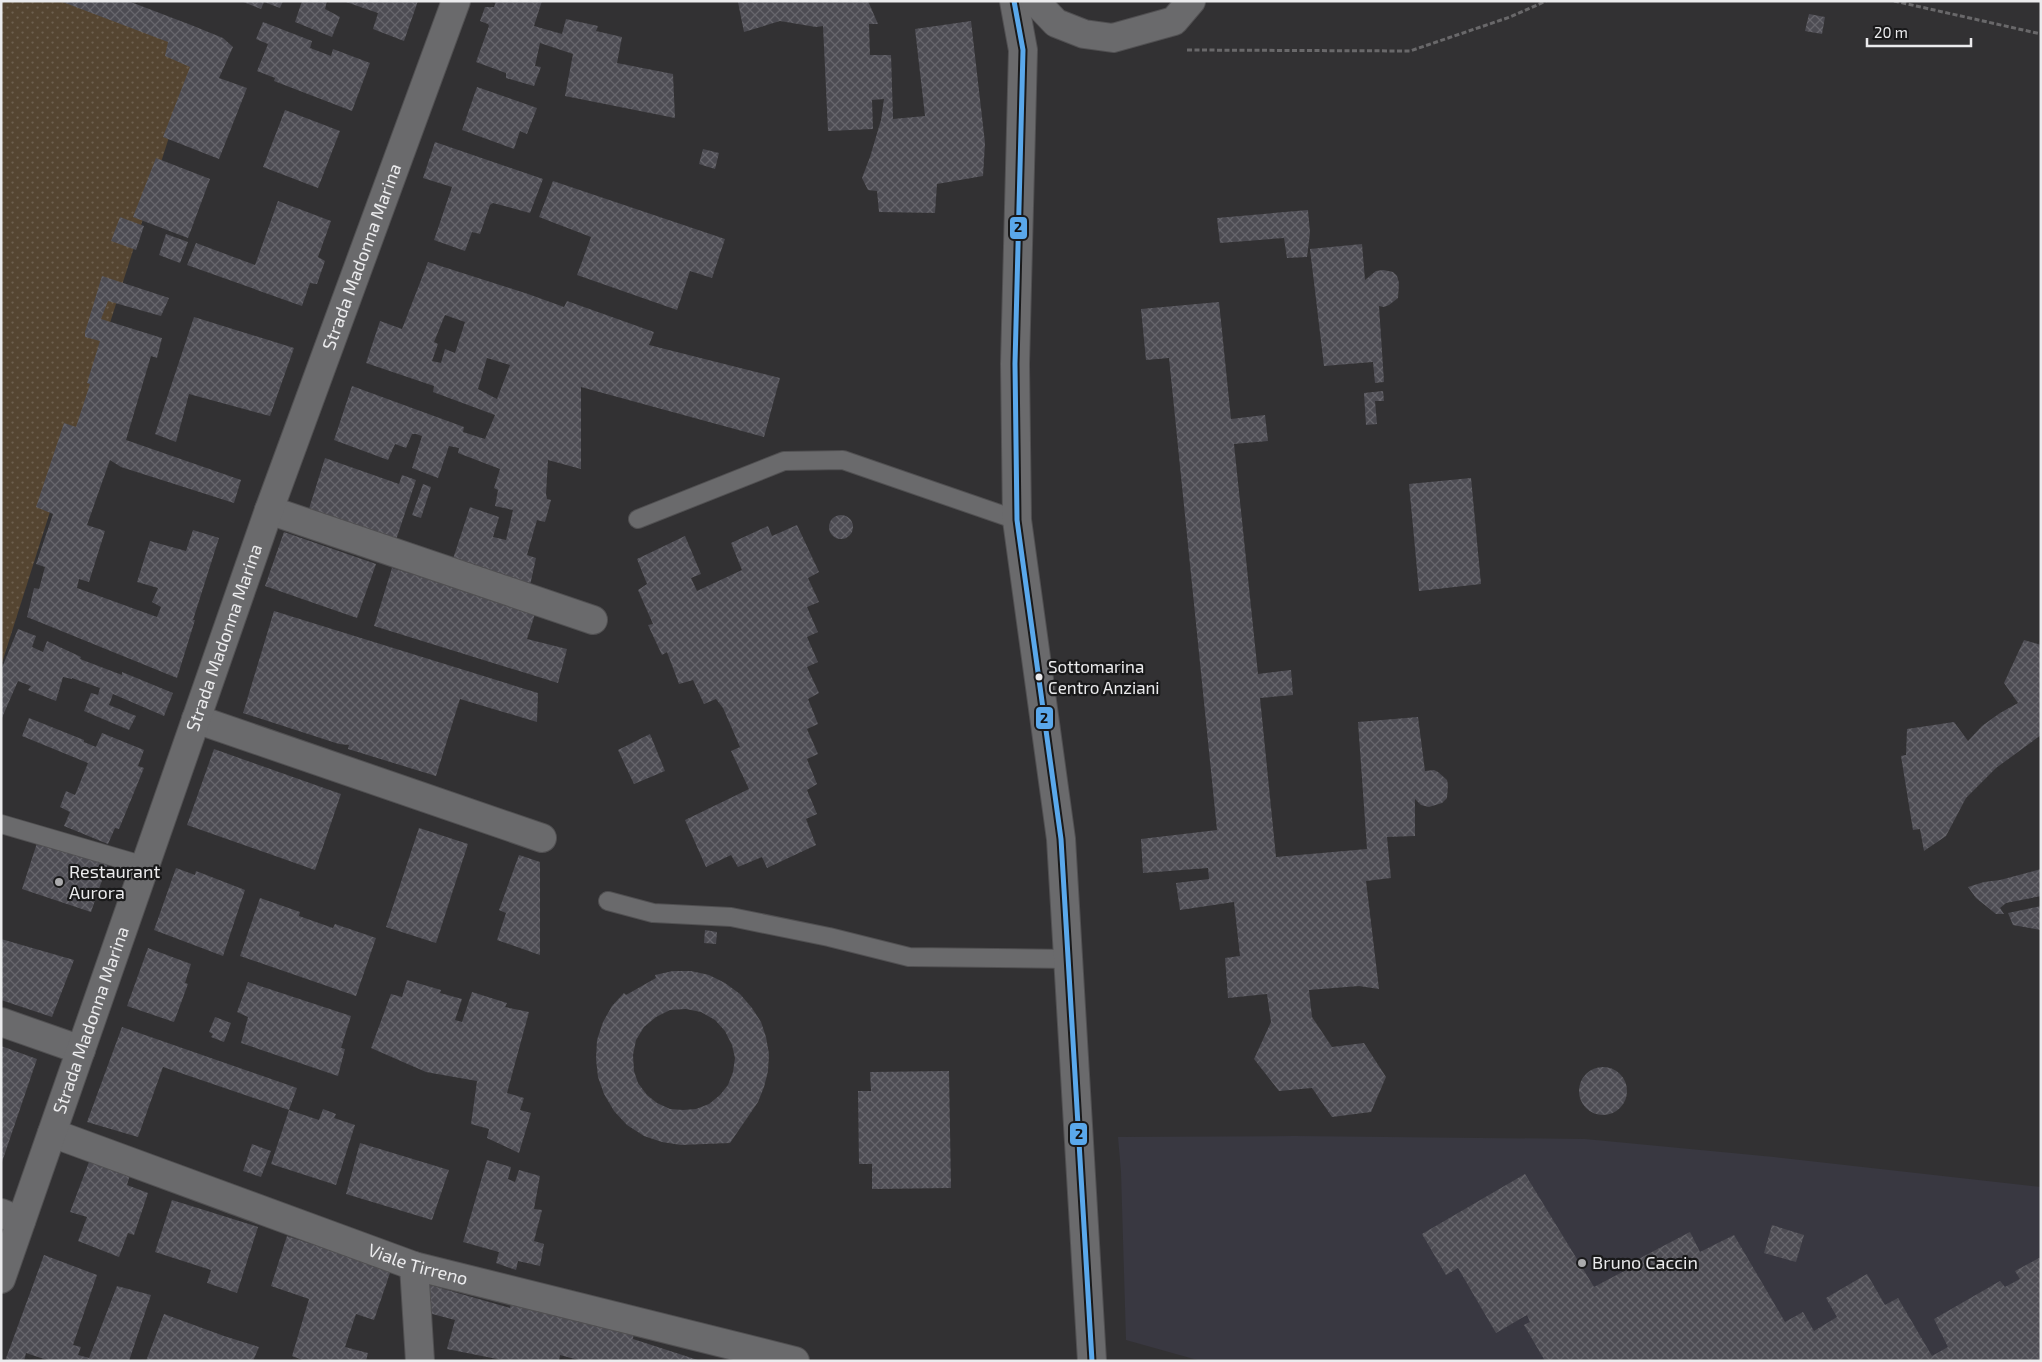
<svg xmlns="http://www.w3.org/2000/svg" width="2042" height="1362" viewBox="0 0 2042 1362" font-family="'Exo 2',sans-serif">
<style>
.built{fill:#393841}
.garden{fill:url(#garden-dots)}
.building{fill:url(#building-cross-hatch);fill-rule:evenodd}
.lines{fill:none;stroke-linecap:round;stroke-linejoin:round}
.lane-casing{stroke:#515052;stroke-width:20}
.street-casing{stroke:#515052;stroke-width:30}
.secondary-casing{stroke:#515052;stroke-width:30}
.path{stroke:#69686a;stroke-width:3;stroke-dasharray:5 2.5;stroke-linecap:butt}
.lane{stroke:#6a6a6c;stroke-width:18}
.street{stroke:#6a6a6c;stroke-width:28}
.secondary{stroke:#6a6a6c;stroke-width:28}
.bus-1-casing{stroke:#19191a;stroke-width:9}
.bus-1{stroke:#5aa8eb;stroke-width:5}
.bus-dot{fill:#ebebed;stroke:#19191a;stroke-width:2}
.poi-dot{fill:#aaaaac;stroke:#19191a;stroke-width:2}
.labels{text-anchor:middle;stroke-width:4.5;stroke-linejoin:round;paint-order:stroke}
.bus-label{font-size:17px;fill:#ebebed;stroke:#19191a;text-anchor:start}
.street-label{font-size:18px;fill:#ebebed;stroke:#19191a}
.poi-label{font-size:18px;fill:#ebebed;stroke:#19191a;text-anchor:start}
.line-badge{stroke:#19191a;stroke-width:2}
.pale-badge-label{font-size:14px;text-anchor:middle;font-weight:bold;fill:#111}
</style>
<defs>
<pattern id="garden-dots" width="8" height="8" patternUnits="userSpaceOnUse" patternTransform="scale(1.25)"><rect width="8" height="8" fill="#554531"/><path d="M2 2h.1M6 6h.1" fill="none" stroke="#6e604f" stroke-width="1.8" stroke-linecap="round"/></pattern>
<pattern id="building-cross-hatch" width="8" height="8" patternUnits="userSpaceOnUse" patternTransform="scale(1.25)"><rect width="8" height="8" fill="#4d4c53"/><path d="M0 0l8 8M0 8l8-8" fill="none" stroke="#67666c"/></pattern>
</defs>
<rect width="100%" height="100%" fill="#323133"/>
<path class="built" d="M1295 1136 1585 1139 1774 1157 2041 1187V1361H1201L1126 1340 1121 1172 1118 1137Z"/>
<path class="garden" d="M1 1H71L197 49 1 666Z"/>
<path class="building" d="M60 1H128L191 25 223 38 233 47 219 78 247 88 219 159 163 137 190 67 165 56 168 42Z
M241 1H283L280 8 264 2 261 9Z
M302 1H327L325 9 340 17 332 37 295 22Z
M343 1H418L404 41 373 29 378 13Z
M496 1H542L534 26 562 34 566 19 598 26 596 31 622 37 617 63 673 74 675 118 565 96 573 54 540 43 535 66 541 67 534 86 506 78V73L476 62 489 26 488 24 480 21 485 7H494Z
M740 1H868L878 24H869L870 55H891L893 119 925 116 915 29 971 21 985 143 983 176 937 184 935 213 879 212 877 191 868 190 862 178 870 157 881 120 884 99 872 100 873 129 828 131 823 26 816 27 780 21 744 32 738 2Z
M1809 14 1825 17 1822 34 1805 31Z
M263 22 312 41 310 48 331 56 333 49 370 63 352 111 274 81 275 78 257 71 268 44 256 39Z
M477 87 537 108 527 134 520 131 514 149 462 130Z
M285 110 340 131 318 188 263 167Z
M435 142 543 179 530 213 493 203 490 205 480 234 472 232 465 251 434 240 452 187 423 178Z
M703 149 719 153 715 169 699 164Z
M156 158 210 179 188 238 133 217Z
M553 181 725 239 712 278 690 271 677 310 577 275 591 237 539 217Z
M278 201 331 221 318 257 325 261 317 284 310 283 302 306 187 265 196 243 255 265Z
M1308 210 1310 233 1307 257 1287 258 1284 238 1220 243 1217 218Z
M120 217 144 226 136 250 111 241Z
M166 234 188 242 180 263 159 255Z
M1362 244 1365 280 1376 271 1383 270 1393 272 1397 276 1399 283 1398 298 1389 305 1384 307 1379 306 1384 382 1375 383 1373 362 1324 366 1310 249Z
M428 262 528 294 564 307 567 301 654 332 649 345 780 378 764 437 581 387V469L548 460 546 494 547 499 551 500 545 522 537 520 527 555 536 558 529 590 451 565 470 507 499 517 493 537 506 540 513 510 495 506 498 490 494 488 500 469 458 453 459 448 449 446 438 478 412 468 422 436 416 434H412L406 448 395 444 388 460 334 440 352 386 464 427 463 432 485 439 495 415 433 392 434 386 366 363 380 321 402 329ZM445 315 465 322 455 353 445 349 441 363 432 361 438 344 434 342ZM487 358 510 365 497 399 478 389Z
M102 276 169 298 161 316 108 301 101 319 162 338 157 358 151 356 126 440 241 480 234 503 121 467 110 460 87 525 105 531 89 582 79 579 77 588 157 617 161 607 152 602 158 588 137 582 150 541 186 551 193 530 219 538 193 620H195L177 678 27 617 34 588 39 589 45 567 36 564 53 514 36 507 64 423 76 427 90 384 87 383 100 341 85 337V332Z
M1219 302 1231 419 1265 415 1268 441 1234 444 1258 674 1291 670 1293 695 1260 698 1276 857 1367 849 1358 722 1418 717 1425 771 1434 770 1438 772 1447 780 1448 785 1447 798 1442 803 1429 807 1421 805 1415 799V836L1387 837 1391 878 1366 881 1379 989 1359 986 1309 990 1312 1017 1332 1047 1364 1043 1386 1077 1371 1112 1332 1117 1312 1088 1279 1091 1254 1059 1271 1022 1267 994 1228 998 1225 958 1240 956 1234 902 1180 910 1176 883 1209 879 1208 868 1143 873 1141 839 1217 830 1169 358 1146 360 1141 309Z
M194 317 294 348 270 416 189 394 176 442 155 434Z
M1383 391 1384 401H1375L1377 424 1366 425 1364 393Z
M325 458 399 484 402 475 416 480 394 546 307 515Z
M1471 478 1481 584 1419 591 1409 484Z
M423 484 431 487 421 518 412 515Z
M829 527a12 12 0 1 1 24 0a12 12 0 1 1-24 0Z
M797 525 819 572 808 578 819 602 807 607 818 632 807 637 818 662 807 667 819 693 808 699 818 724 807 729 818 754 807 759 817 784 807 790 817 814 806 819 816 845 767 868 762 857 738 867 731 855 706 867 685 820 749 789 731 751 740 747 723 708 716 699 704 704 693 680 679 684 667 652 662 655 648 625 653 624 638 590 647 584 637 559 685 536 701 574 691 578 697 591 742 570 731 543 768 526 772 536Z
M284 532 376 564 357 618 265 586Z
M392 568 536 611 527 639 567 649 558 683 374 626Z
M274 611 538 693 537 722 460 699 436 776 348 749 349 745 339 744 243 713Z
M18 629 36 636 32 647 43 652 47 641 81 657 80 659 122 675V672L173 693 164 716 113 694 109 705 136 716 129 730 84 711 91 693 98 695 100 688 72 678V679L63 677 56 701 28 690 31 686 18 681 1 720V670Z
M2024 640 2041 645V735L1996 768 1966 798 1946 836 1924 851 1920 829 1913 830 1901 756 1906 755 1907 729 1954 722 1968 741 1982 726 2000 713 2018 703 2004 683Z
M29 718 84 740V742L96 747 102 733 144 750 138 766 144 768 119 829 115 828 108 844 64 826 70 812 60 807 66 791 75 795 88 763 22 736Z
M650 734 665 771 634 784 618 750Z
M214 749 341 794 315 870 187 825Z
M419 828 468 844 436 943 386 927Z
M38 840 108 863 91 912 22 889Z
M519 855 540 862V955L497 940 506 913 499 910Z
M176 868 195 875 196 871 245 890 223 956 154 930Z
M2041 869V896L2006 903 2000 908 2004 914H1996L1976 898 1968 887 1984 882 2000 880Z
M260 898 300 912 299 916 333 928 335 924 376 938 356 996 240 956Z
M2041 906V930L2013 925 2008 913Z
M705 930 717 932 716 944 704 943Z
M1 939 74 960 52 1017 1 1000Z
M148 948 191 964 185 983 188 984 174 1022 127 1006Z
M673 971H691L709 975 725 983 740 994 752 1008 761 1022 766 1037 769 1054 768 1071 764 1087 758 1102 730 1143 681 1145 662 1142 644 1136 627 1125 614 1111 604 1094 598 1077 596 1059 597 1040 603 1022 612 1006 624 993 626 995 656 978 655 975ZM686 1009 701 1012 715 1020 725 1031 732 1045 735 1058 733 1072 728 1085 720 1095 709 1104 696 1109 683 1110 670 1109 657 1103 647 1095 638 1083 634 1071 633 1055 636 1040 644 1027 656 1017 670 1010Z
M407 980 441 990 440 993 462 999 455 1020 462 1022 472 992 507 1003 505 1007 529 1012 507 1093 524 1098 520 1110 531 1113 519 1153 487 1138 489 1129 471 1124 477 1081 426 1072 371 1048 391 994 402 997Z
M248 982 351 1016 341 1048 345 1049 338 1076 241 1043 248 1017 237 1012Z
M215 1017 231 1023 224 1042 211 1037 213 1034 209 1032Z
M122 1027 297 1088 289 1110 163 1067 138 1137 87 1122Z
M1 1046 37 1059 2 1162H1Z
M1579 1091a24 24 0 1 1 48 0a24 24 0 1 1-48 0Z
M949 1071 951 1188 872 1189V1164H859L858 1091H871L870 1072Z
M323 1109 336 1114 334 1118 355 1125 336 1185 271 1164 289 1110 319 1120Z
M360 1143 449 1170 432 1220 346 1194Z
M252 1144 271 1151 261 1177 243 1171Z
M92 1154 132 1168 127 1185 148 1193 134 1235 128 1233 119 1257 78 1241 87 1217 70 1212Z
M487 1160 511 1167 508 1179 515 1182 519 1170 540 1176 534 1209 542 1210 534 1241 544 1244 540 1266 518 1261 516 1270 496 1263 499 1252 463 1242Z
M1525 1174 1594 1287 1630 1268 1629 1264 1690 1232 1700 1252 1734 1235 1785 1322 1803 1312 1814 1331 1837 1317 1826 1298 1867 1274 1885 1305 1898 1298 1932 1356 1948 1347 1934 1319 2000 1281 2005 1287 2020 1279 2015 1271 2041 1257V1361H1545L1524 1325 1530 1322 1527 1315 1496 1333 1458 1268 1446 1275 1422 1234Z
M172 1200 258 1227 237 1293 207 1283 211 1270 155 1252Z
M1772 1225 1804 1235 1796 1262 1764 1253Z
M287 1236 391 1270 374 1320 356 1314 345 1347 368 1353 366 1361H305L292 1356 309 1299 271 1286Z
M44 1255 97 1275 73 1345 81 1347 78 1355 89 1358 117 1286 151 1295 129 1361H50L26 1353 24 1361H5Z
M430 1285 510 1308 511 1303 634 1332 633 1339 701 1361H582L560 1355 559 1361H507L447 1349 455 1320 425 1312Z
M164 1314 224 1336 259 1347 253 1361H146Z"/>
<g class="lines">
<g class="lane-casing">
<path id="lane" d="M638 519 784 461 843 460 1017 520
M1 824 145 866
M608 901 653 913 731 917 829 937 909 957 1068 959"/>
</g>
<g class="street-casing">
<g id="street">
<path d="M1014 1 1023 50 1015 364 1017 520 1061 839 1092 1361"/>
<path d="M1035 1 1056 23 1084 34 1113 38 1174 21 1191 1"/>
<path d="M269 510 593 620"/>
<path d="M196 719 542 838"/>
<path d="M1 1022 81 1050"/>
<path id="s1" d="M52 1133 414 1266 795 1361"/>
<path d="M1 1213 21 1221"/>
<path d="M414 1266 420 1361"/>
</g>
</g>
<g class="secondary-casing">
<g id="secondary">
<path id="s2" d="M1 1279 269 510 456 1"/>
</g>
</g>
<path class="path" d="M1894 1 2041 34
M1187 50 1410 51 1510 17 1546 1"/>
<use href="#lane" class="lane"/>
<use href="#street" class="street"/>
<use href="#secondary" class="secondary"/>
<g class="bus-1-casing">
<path id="bus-1" d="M1014 1 1023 50 1015 364 1017 520 1061 839 1092 1361"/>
</g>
<use href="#bus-1" class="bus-1"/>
</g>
<circle class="bus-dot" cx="1039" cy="677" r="4.5"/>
<g class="poi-dot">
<circle cx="59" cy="882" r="5"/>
<circle cx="1582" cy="1263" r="5"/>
</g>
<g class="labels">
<g class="bus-label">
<text x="1048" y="673">Sottomarina<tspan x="1048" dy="21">Centro Anziani</tspan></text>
</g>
<g class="street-label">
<text dy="6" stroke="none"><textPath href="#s2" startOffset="1084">Strada Madonna Marina</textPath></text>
<text dy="6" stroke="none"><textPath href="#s2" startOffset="679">Strada Madonna Marina</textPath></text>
<text dy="6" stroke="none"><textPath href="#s2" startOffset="274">Strada Madonna Marina</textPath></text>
<text dy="6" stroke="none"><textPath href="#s1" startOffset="389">Viale Tirreno</textPath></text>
</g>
<g class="poi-label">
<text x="69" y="878">Restaurant<tspan x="69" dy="21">Aurora</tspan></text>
<text x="1592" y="1269">Bruno Caccin</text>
</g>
</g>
<g class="line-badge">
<rect x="1009" y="216" width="19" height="24" rx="5" fill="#5aa8eb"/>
<rect x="1035" y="706" width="19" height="24" rx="5" fill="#5aa8eb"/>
<rect x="1069" y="1122" width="19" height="24" rx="5" fill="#5aa8eb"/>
</g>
<g class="pale-badge-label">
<text x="1018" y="232">2</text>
<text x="1044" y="723">2</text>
<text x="1079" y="1139">2</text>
</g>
<rect width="2042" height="1362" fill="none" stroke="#ebebed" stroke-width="5"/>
<path d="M1867 38v8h104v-8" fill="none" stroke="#ebebed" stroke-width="2.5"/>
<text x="1874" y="38" font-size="15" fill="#ebebed" stroke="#19191a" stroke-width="4" paint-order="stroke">20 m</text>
</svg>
